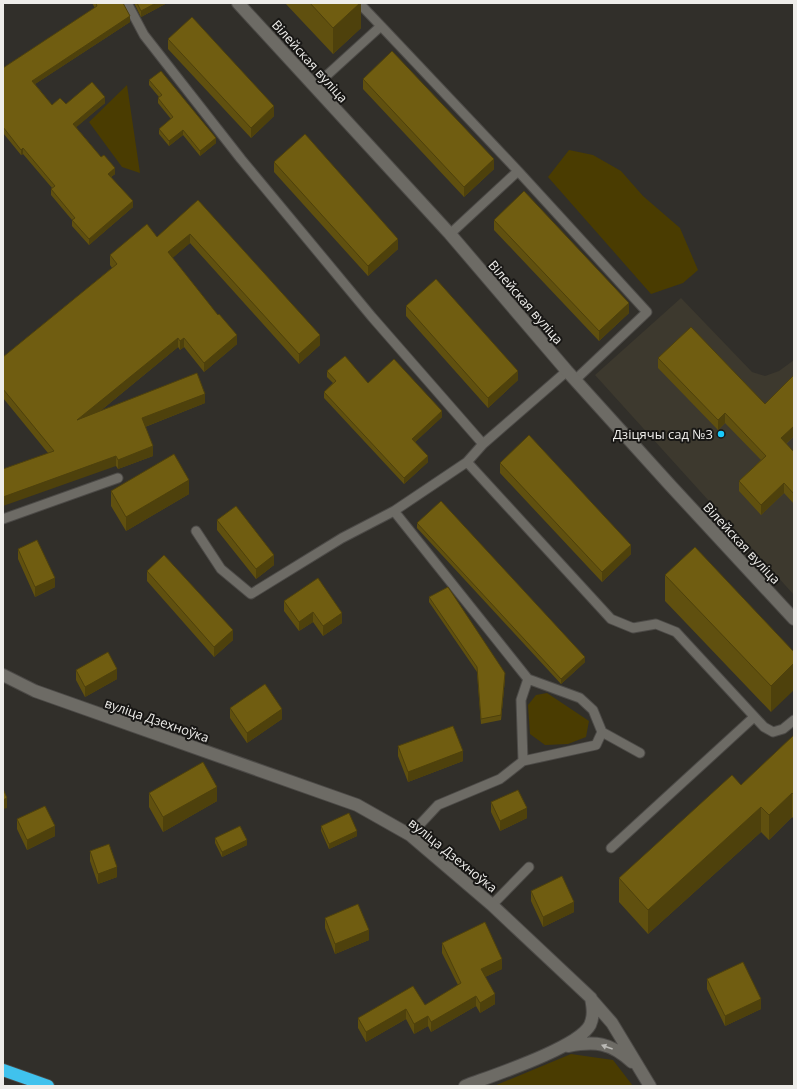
<svg xmlns="http://www.w3.org/2000/svg" width="797" height="1089" viewBox="0 0 797 1089" font-family="'Open Sans',sans-serif">
<style>
.built{fill:#3d392e}
.green{fill:#4a3c01}
.lines{fill:none;stroke-linecap:round;stroke-linejoin:round}
.lane-casing{stroke:#4c4a47;stroke-width:11}
.street-casing{stroke:#4c4a47;stroke-width:14}
.highway-casing{stroke:#4c4a47;stroke-width:14}
.lane{stroke:#6d6b65;stroke-width:9}
.street{stroke:#6d6b65;stroke-width:12}
.highway{stroke:#40c2ed;stroke-width:12}
.wall{fill:#60500f}
.shaded-wall{fill:#4e410c}
.building{fill:#705d11;stroke:#4e410c}
.oneway{fill:#bab9b5}
.poi-dot{fill:#1acafc;stroke:#181715;stroke-width:1.5}
.labels{text-anchor:middle;stroke-width:4;stroke-linejoin:round;paint-order:stroke}
.street-label{font-size:13px;fill:#eeedea;stroke:#181715}
.poi-label{font-size:13px;fill:#eeedea;stroke:#181715;text-anchor:end}
</style>
<rect width="100%" height="100%" fill="#312f2a"/>
<path class="built" d="M681 298 752 372 765 376 779 371 794 360V595L595 375Z"/>
<path class="green" d="M127 85 140 173 122 167 89 122Z
M569 150 593 155 621 171 643 196 680 228 698 270 683 283 651 294 548 177Z
M547 693 589 721 586 737 568 744 545 745 530 734 528 705 536 695Z
M571 1054 613 1060 633 1086H494Z"/>
<g class="lines">
<g class="lane-casing">
<path id="lane" d="M127 3 144 35 241 159 372 317 483 444 567 371
M359 3 381 26
M314 87 381 26 518 171 647 312 575 380
M450 234 518 171
M483 444 467 462 611 619 633 628 656 624 676 632 764 727 773 732 783 729 794 720
M394 511 528 679 580 698 593 710 602 732 596 745 523 761 521 700 528 679
M3 519 118 478
M196 531 221 569 251 594 342 538 394 511 467 462
M602 732 640 753
M410 835 438 805 500 779 523 761
M611 848 754 717
M492 905 529 867"/>
</g>
<g class="street-casing">
<path id="street" d="M238 3 450 234 567 371 670 485 794 619
M3 675 35 691 357 805 410 835 492 905 591 998C593 1008 594 1016 590 1025 578 1048 491 1076 465 1086
M591 999 612 1023 650 1086
M568 1046C595 1041 610 1042 632 1062"/>
</g>
<g class="highway-casing">
<path id="highway" d="M3 1070 48 1086"/>
</g>
<use href="#lane" class="lane"/>
<use href="#street" class="street"/>
<use href="#highway" class="highway"/>
</g>
<path class="wall" d="M92 3H123L130 22 35 84 52 105 105 103 76 127 115 174 111 177 133 207 89 245 72 226V220L51 195V189L52 188 23 154 21 155 3 133V68L95 8Z
M134 3H167L141 17Z
M285 3H361V28L333 54Z
M168 39 274 116 251 138 168 49Z
M363 79 494 169 464 197 363 89Z
M149 80 216 143 200 156 183 135 169 146 159 134V129L171 119 158 103V98L159 97 149 85Z
M274 162 398 249 368 276 274 172Z
M198 200 320 345 299 364 190 243 172 258 237 344 204 372 184 347 180 350 178 347 99 412 205 403 145 427 153 456 118 469 116 466 48 453 3 398V357L112 268 110 265V255L157 237Z
M494 220 629 313 599 341 494 230Z
M406 306 518 380 488 408 406 316Z
M658 358 765 404 794 375V436L786 444 794 452V504L784 493 761 515 739 491V481L761 460 725 423 718 430 658 368Z
M327 371 368 383 442 417 415 442 428 462 404 484 324 398V392L333 383 327 377Z
M500 463 631 554 602 582 500 473Z
M111 491 189 494 126 531 111 506Z
M217 520 274 565 256 579 217 530Z
M417 523 585 662 561 684 417 528Z
M18 549 55 587 35 597 18 559Z
M147 571 233 640 214 657 147 581Z
M665 575 794 652 771 712 665 601Z
M429 597 505 678 501 720 481 724 477 672 429 602Z
M284 601 342 623 323 636 313 622 299 631 284 611Z
M76 670 117 679 85 697 76 680Z
M230 708 282 719 247 743 230 718Z
M794 735V819L792 817 769 840 761 832 648 934 619 902V878L741 785Z
M398 746 463 761 408 782 398 756Z
M149 793 217 801 163 832 149 807Z
M491 802 527 818 500 831 491 812Z
M17 819 55 836 27 850 17 829Z
M321 826 357 836 329 849 321 831Z
M215 838 247 845 222 857 215 843Z
M90 851 117 877 98 884 90 861Z
M531 891 574 912 543 927 531 901Z
M325 918 369 940 335 954 325 928Z
M442 943 502 969 485 977 495 1004 480 1013 476 1006 431 1032 428 1026 414 1034 406 1019 366 1042 358 1028V1018L425 1005 458 985 442 953Z
M707 979 761 1009 725 1026 707 989Z"/>
<path class="shaded-wall" d="M156 3H167L141 17V11Z
M360 3H361V28L333 54V28Z
M130 16V22L32 86V81Z
M105 97V103L73 130V124Z
M274 106V116L251 138V128Z
M183 130V135L169 146V141Z
M216 138V143L200 156V151Z
M23 148V154L21 155V150Z
M494 159V169L464 197V187Z
M115 168V174L108 179V174Z
M133 201V207L89 245V239Z
M190 234V243L168 262V252Z
M398 239V249L368 276V266Z
M629 303V313L599 341V331Z
M237 335V344L204 372V363Z
M320 335V345L299 364V354Z
M178 338V347L77 430V420Z
M184 338V347L180 350V341Z
M518 371V380L488 408V398Z
M205 394V403L142 428V418Z
M442 411V417L412 445V439Z
M725 413V423L718 430V420Z
M794 426V436L781 448V438Z
M153 446V456L118 469V460Z
M116 456V466L3 506V497Z
M428 456V462L404 484V478Z
M189 480V494L126 531V517Z
M784 483V493L761 515V505Z
M631 545V554L602 582V572Z
M274 555V565L256 579V569Z
M55 578V587L35 597V587Z
M313 612V622L299 631V622Z
M342 613V623L323 636V626Z
M233 630V640L214 657V647Z
M585 657V662L561 684V679Z
M794 663V690L771 712V686Z
M117 669V679L85 697V687Z
M505 673V678L501 720V715Z
M282 709V719L247 743V733Z
M463 751V761L408 782V772Z
M217 787V801L163 832V817Z
M792 793V817L769 840V815Z
M7 798V808L3 809V800Z
M761 807V832L648 934V910Z
M527 808V818L500 831V821Z
M55 826V836L27 850V840Z
M357 831V836L329 849V844Z
M247 840V845L222 857V852Z
M117 867V877L98 884V874Z
M574 902V912L543 927V917Z
M369 930V940L335 954V944Z
M502 959V969L481 979V969Z
M495 994V1004L480 1013V1003Z
M476 996V1006L431 1032V1022Z
M761 999V1009L725 1026V1016Z
M406 1009V1019L366 1042V1032Z
M428 1016V1026L414 1034V1024Z"/>
<path class="building" d="M96 3H123L130 16 32 81 52 105 60 98 66 104 92 82 105 97 73 124 101 157 104 155 115 168 108 174 133 201 89 239 72 220 75 218 51 189 55 186 23 148 21 150 3 127V68L97 6Z
M137 3H156L141 11Z
M310 3H360L333 28Z
M192 17 274 106 251 128 168 39Z
M392 51 494 159 464 187 363 79Z
M161 71 216 138 200 151 183 130 169 141 159 129 173 117 158 98 162 95 149 80Z
M305 134 398 239 368 266 274 162Z
M524 191 629 303 599 331 494 220Z
M198 200 320 335 299 354 190 234 168 252 218 315 219 314 237 335 204 363 184 338 180 341 178 338 77 420 197 373 205 394 142 418 153 446 118 460 116 456 3 497V469L54 451 3 389V357L117 264 110 255 147 224 157 237Z
M436 279 518 371 488 398 406 306Z
M691 327 765 404 794 375V426L781 438 794 452V494L784 483 761 505 739 481 766 456 725 413 718 420 658 358Z
M345 356 368 383 394 359 442 411 412 439 428 456 404 478 324 392 336 381 327 371Z
M529 435 631 545 602 572 500 463Z
M174 454 189 480 126 517 111 491Z
M441 501 585 657 561 679 417 523Z
M236 506 274 555 256 569 217 520Z
M37 540 55 578 35 587 18 549Z
M695 547 794 652V663L771 686 665 575Z
M164 555 233 630 214 647 147 571Z
M318 578 342 613 323 626 313 612 299 622 284 601Z
M448 587 505 673 501 715 481 719 477 667 429 597Z
M108 652 117 669 85 687 76 670Z
M265 684 282 709 247 733 230 708Z
M453 726 463 751 408 772 398 746Z
M794 735V795L792 793 769 815 761 807 648 910 619 878 732 775 741 785Z
M203 762 217 787 163 817 149 793Z
M3 789 7 798 3 800Z
M518 790 527 808 500 821 491 802Z
M45 806 55 826 27 840 17 819Z
M349 813 357 831 329 844 321 826Z
M240 826 247 840 222 852 215 838Z
M109 844 117 867 98 874 90 851Z
M562 876 574 902 543 917 531 891Z
M358 904 369 930 335 944 325 918Z
M485 922 502 959 481 969 495 994 480 1003 476 996 431 1022 428 1016 414 1024 406 1009 366 1032 358 1018 413 986 425 1005 461 983 442 943Z
M743 962 761 999 725 1016 707 979Z"/>
<defs><path id="oneway-solid" d="M-6-.8H1V-3.2L6.5 0L1 3.2V.8H-6Z"/></defs>
<use class="oneway" href="#oneway-solid" transform="translate(607 1047) rotate(-160)"/>
<circle class="poi-dot" cx="721" cy="434" r="4"/>
<g class="labels">
<g class="street-label">
<text transform="translate(310 61) rotate(48)" y="5">Вілейская вуліца</text>
<text transform="translate(526 302) rotate(49)" y="5">Вілейская вуліца</text>
<text transform="translate(742 543) rotate(47)" y="5">Вілейская вуліца</text>
<text transform="translate(157 720) rotate(19)" y="5">вуліца Дзехноўка</text>
<text transform="translate(453 855) rotate(39)" y="5">вуліца Дзехноўка</text>
</g>
<g class="poi-label">
<text x="713" y="439">Дзіцячы сад №3</text>
</g>
</g>
<rect width="797" height="1089" fill="none" stroke="#eeedea" stroke-width="8"/>
</svg>
